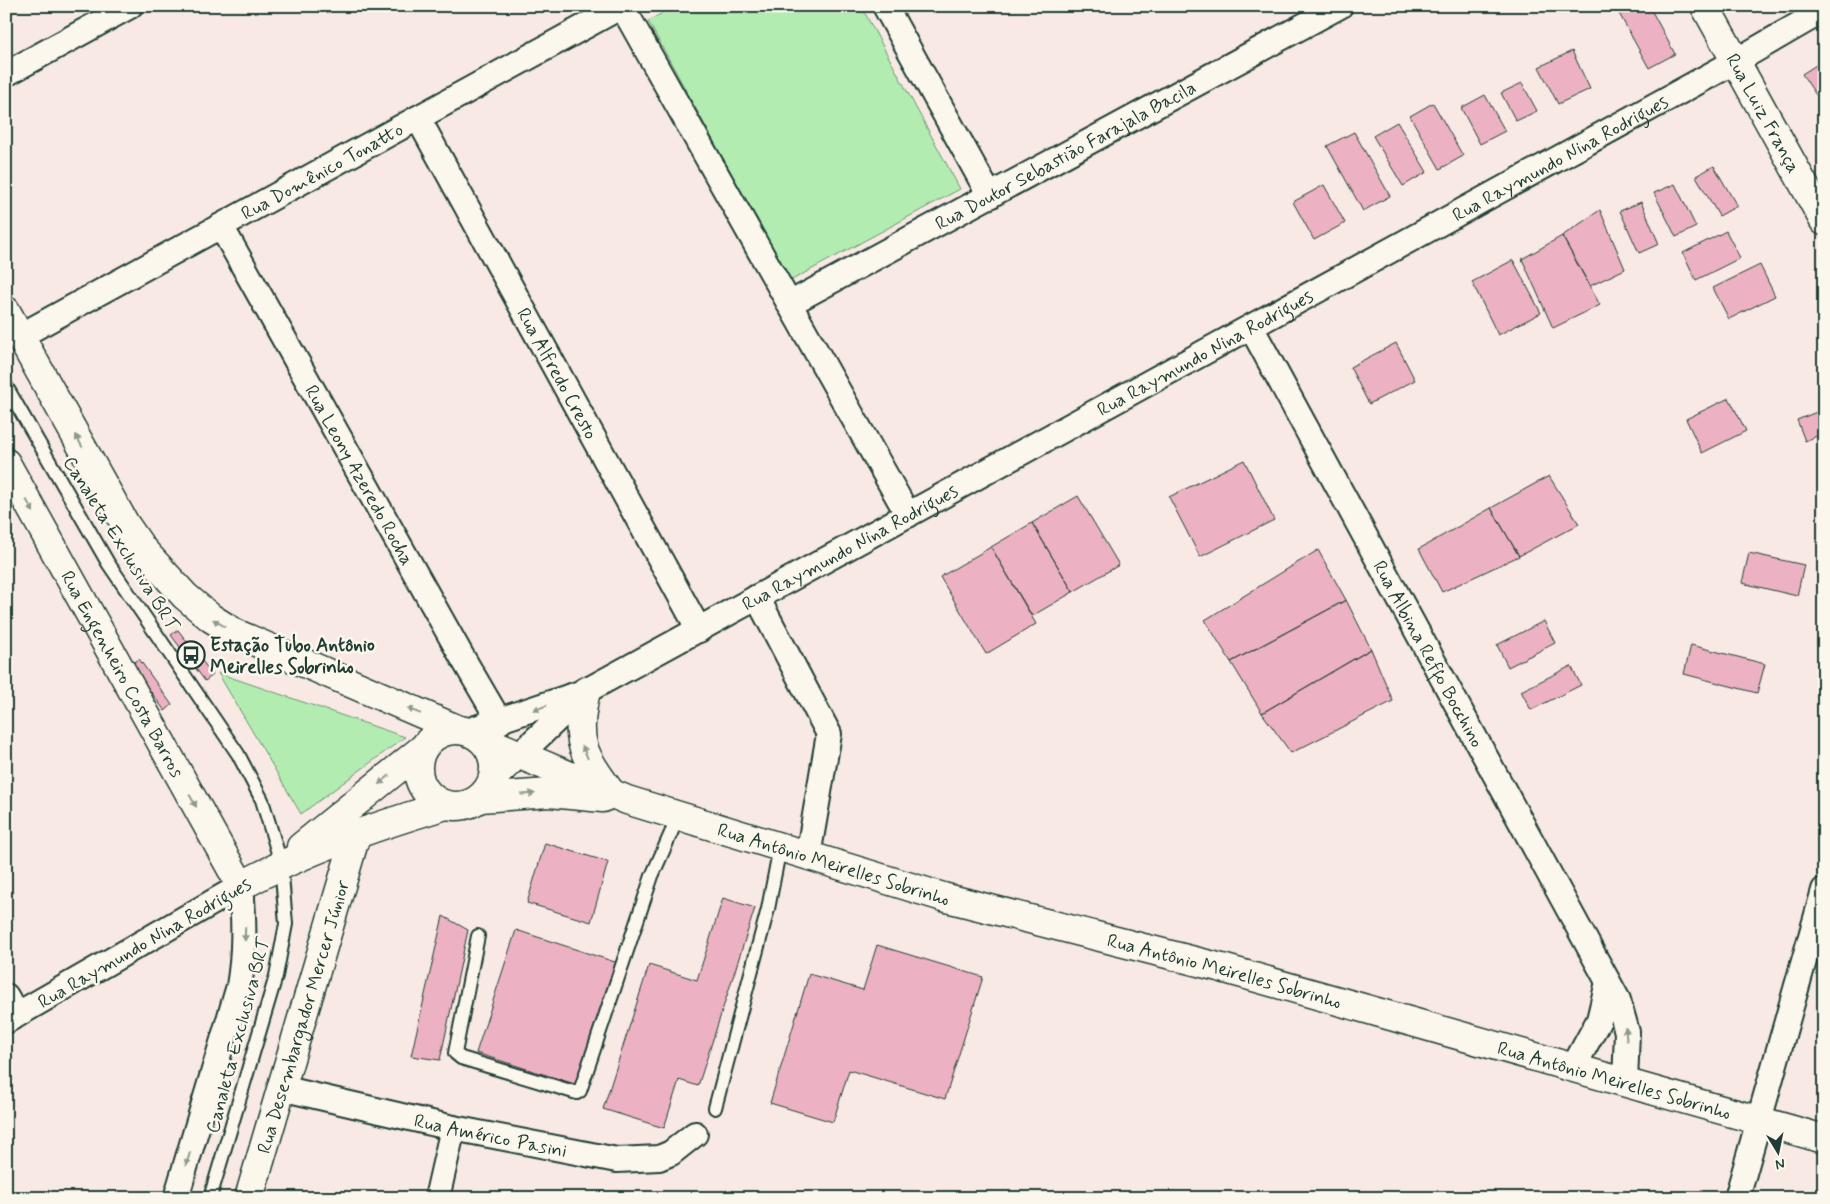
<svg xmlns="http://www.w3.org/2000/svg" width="1830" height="1204" viewBox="0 0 1830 1204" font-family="Mynerve,sans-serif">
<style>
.green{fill:#b3ecb0;stroke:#699472}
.building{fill:#ecb2c3;stroke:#1f3d34}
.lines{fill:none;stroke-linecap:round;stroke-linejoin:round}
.lane-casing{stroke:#1f3d34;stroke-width:16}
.street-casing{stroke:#1f3d34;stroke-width:28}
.secondary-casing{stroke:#1f3d34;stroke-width:31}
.lane{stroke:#fbf7ec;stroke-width:12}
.street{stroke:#fbf7ec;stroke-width:24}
.secondary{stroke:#fbf7ec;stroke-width:28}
.oneway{fill:#8d9a90}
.labels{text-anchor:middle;stroke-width:5;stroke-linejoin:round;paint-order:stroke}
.street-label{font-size:19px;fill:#1f3d34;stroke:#fbf7ec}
.poi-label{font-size:19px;font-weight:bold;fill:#1f3d34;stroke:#fbf7ec;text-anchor:start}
</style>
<rect width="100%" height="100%" fill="#f8e9e4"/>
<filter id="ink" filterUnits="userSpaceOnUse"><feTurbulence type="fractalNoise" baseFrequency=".02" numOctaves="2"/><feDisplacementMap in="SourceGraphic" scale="10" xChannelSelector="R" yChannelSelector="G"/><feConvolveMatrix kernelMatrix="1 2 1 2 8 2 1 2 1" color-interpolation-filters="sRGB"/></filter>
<g filter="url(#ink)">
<path class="green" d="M675 6H861L960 189 790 281 648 21Z
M218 673 405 737 301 814Z"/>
<path class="building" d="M1615 6H1649L1675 54 1649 68Z
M1572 51 1590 89 1558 104 1539 67Z
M1824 60V107L1802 74Z
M1522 83 1537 111 1516 121 1501 93Z
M1485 95 1505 131 1480 144 1461 108Z
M1433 103 1463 156 1440 169 1410 116Z
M1397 122 1427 172 1403 186 1373 136Z
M1354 132 1390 196 1363 211 1327 146Z
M1714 166 1737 206 1719 216 1696 176Z
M1675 184 1696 227 1676 237 1654 193Z
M1324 185 1345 223 1314 240 1293 202Z
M1641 202 1659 244 1639 253 1620 211Z
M1600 210 1625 269 1590 286 1562 236Z
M1726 231 1740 258 1696 280 1683 253Z
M1562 236 1600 305 1553 328 1522 259Z
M1513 260 1541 313 1498 335 1472 282Z
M1760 265 1775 296 1729 319 1713 288Z
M1396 343 1415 380 1369 404 1350 367Z
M1729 398 1746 431 1702 453 1686 419Z
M1824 409V433L1805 441 1797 420Z
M1244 460 1274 520 1200 557 1169 497Z
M1549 476 1579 524 1519 556 1491 508Z
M1078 496 1119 565 1073 592 1032 523Z
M1491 508 1519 556 1442 592 1419 549Z
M1032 523 1073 592 1032 616 991 547Z
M991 547 1036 624 986 654 940 577Z
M1318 550 1346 600 1231 662 1205 620Z
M1749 553 1804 565 1797 596 1742 583Z
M1346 600 1371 649 1262 713 1231 662Z
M1544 621 1555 643 1508 667 1497 645Z
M178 630 213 675 205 681 171 635Z
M1691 645 1765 664 1757 693 1684 674Z
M1371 649 1393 701 1291 753 1262 713Z
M139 659 172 705 165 711 131 665Z
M1571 666 1581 685 1531 710 1521 691Z
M545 843 608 862 591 922 527 903Z
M723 898 755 908 698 1086 679 1080 664 1128 603 1109 649 965 697 980Z
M443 916 468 930 440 1060 411 1056Z
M516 930 618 963 578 1085 476 1053Z
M877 945 983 977 945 1099 849 1070 833 1122 770 1103 809 974 863 990Z"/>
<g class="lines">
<g class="lane-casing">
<path id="lane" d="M6 386 108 563 238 754 262 800 281 863 286 924 276 976 210 1198
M478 936 455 1053 461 1058 577 1093 580 1091 652 876 679 815
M715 1108 768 909 780 847"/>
</g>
<g class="street-casing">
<g id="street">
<path d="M622 6 908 515"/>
<path d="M885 6 990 196"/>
<path d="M6 74 130 6"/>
<path id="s1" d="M418 118 699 630"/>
<path id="s2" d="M221 226 461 655 500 722"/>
<path id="s3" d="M789 304 1340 6"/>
<path id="s4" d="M1251 327 1618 1000 1627 1032 1625 1083"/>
<path id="s5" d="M20 336 622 6"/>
<path d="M757 597 829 734 808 856"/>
<path id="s6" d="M467 731 586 691 1736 61 1824 10"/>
<path d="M492 781 579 698"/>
<path d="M6 996 17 1015"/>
<path d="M6 1021 241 886C244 920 245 951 239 986L176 1198"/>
<path d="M1573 1068 1599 1020 1608 982"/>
<path id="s7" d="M281 1088 453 1128 617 1160 659 1158 671 1153 695 1134"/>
<path d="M437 1198 453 1128"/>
<path d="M1737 1198 1824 890"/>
</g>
</g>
<g class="secondary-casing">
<g id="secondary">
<path id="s8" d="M1705 6 1824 221"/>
<path d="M6 311 125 524 143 550 185 596 211 618 235 633 459 730"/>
<path id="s9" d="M6 463 241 886C305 850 376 826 446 805"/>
<path d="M586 691C574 741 582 753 611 793"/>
<circle cx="456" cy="768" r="38"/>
<path id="s10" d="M480 738 627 800 943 897 1222 968 1824 1139"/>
<path d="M480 798 549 793 603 798"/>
<path d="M301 847 422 749"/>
<path id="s11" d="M249 1198 356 835"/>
</g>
</g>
<use href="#lane" class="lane"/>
<use href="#street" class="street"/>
<use href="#secondary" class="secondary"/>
</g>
<defs><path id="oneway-solid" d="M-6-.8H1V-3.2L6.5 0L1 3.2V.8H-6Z" transform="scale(1.25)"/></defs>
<g class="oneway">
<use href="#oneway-solid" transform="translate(79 441) rotate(-119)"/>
<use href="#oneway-solid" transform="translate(30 506) rotate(61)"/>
<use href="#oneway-solid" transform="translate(219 623) rotate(-148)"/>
<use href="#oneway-solid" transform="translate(540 708) rotate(161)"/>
<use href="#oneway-solid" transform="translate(414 711) rotate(-157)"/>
<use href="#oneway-solid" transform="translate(585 752) rotate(-113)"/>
<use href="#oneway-solid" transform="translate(384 780) rotate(141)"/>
<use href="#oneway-solid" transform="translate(528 794) rotate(-3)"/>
<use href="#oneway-solid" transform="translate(193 801) rotate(61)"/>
<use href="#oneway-solid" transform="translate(245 934) rotate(91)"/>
<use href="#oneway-solid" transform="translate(1626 1034) rotate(-95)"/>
<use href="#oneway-solid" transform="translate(188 1159) rotate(107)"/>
</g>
</g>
<defs>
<g id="bus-ring" transform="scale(1.4375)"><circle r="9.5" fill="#fbf7ec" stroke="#1f3d34" stroke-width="1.5"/><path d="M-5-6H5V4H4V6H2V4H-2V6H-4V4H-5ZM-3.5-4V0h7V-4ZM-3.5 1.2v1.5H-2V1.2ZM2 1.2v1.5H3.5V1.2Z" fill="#1f3d34"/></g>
</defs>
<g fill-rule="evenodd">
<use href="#bus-ring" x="191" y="655"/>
</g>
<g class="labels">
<g class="street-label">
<text dy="7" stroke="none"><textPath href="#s8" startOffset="122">Rua Luiz França</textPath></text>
<text dy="7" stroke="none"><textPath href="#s3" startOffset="314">Rua Doutor Sebastião Farajala Bacila</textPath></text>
<text dy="7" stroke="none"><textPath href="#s6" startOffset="1236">Rua Raymundo Nina Rodrigues</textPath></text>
<text dy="7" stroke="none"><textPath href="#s5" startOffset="344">Rua Domênico Tonatto</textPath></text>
<text dy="7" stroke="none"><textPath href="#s6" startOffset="831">Rua Raymundo Nina Rodrigues</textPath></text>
<text dy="7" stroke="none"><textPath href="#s1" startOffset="291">Rua Alfredo Cresto</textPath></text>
<text dy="7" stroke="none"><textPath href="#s2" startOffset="285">Rua Leony Azeredo Rocha</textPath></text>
<text transform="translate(122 543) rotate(58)" y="7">Canaleta Exclusiva BRT</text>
<text dy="7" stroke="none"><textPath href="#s6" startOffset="426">Rua Raymundo Nina Rodrigues</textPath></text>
<text dy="7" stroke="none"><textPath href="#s4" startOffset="372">Rua Albina Reffo Bocchino</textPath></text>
<text dy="7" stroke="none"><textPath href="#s9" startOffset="241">Rua Engenheiro Costa Barros</textPath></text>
<text dy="7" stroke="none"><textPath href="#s10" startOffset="376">Rua Antônio Meirelles Sobrinho</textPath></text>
<text transform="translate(144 942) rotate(-30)" y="7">Rua Raymundo Nina Rodrigues</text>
<text dy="7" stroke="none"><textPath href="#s10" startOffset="781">Rua Antônio Meirelles Sobrinho</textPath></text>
<text dy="7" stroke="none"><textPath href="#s11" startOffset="189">Rua Desembargador Mercer Júnior</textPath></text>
<text transform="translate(237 1035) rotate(-75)" y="7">Canaleta Exclusiva BRT</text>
<text dy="7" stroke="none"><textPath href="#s10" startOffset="1186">Rua Antônio Meirelles Sobrinho</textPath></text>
<text dy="7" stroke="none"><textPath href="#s7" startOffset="215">Rua Américo Pasini</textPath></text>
</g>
<g class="poi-label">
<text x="210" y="651">Estação Tubo Antônio<tspan x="210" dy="22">Meirelles Sobrinho</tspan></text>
</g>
</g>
<rect width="1830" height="1204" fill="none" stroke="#fbf7ec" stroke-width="25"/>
<rect x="12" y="12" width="1805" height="1179" fill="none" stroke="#1f3d34" stroke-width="2" filter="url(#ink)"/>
<g transform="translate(1778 1152) rotate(170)" stroke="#fbf7ec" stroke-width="4" paint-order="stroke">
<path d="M0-4L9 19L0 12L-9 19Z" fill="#1f3d34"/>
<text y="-8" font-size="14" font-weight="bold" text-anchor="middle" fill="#1f3d34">N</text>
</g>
</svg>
